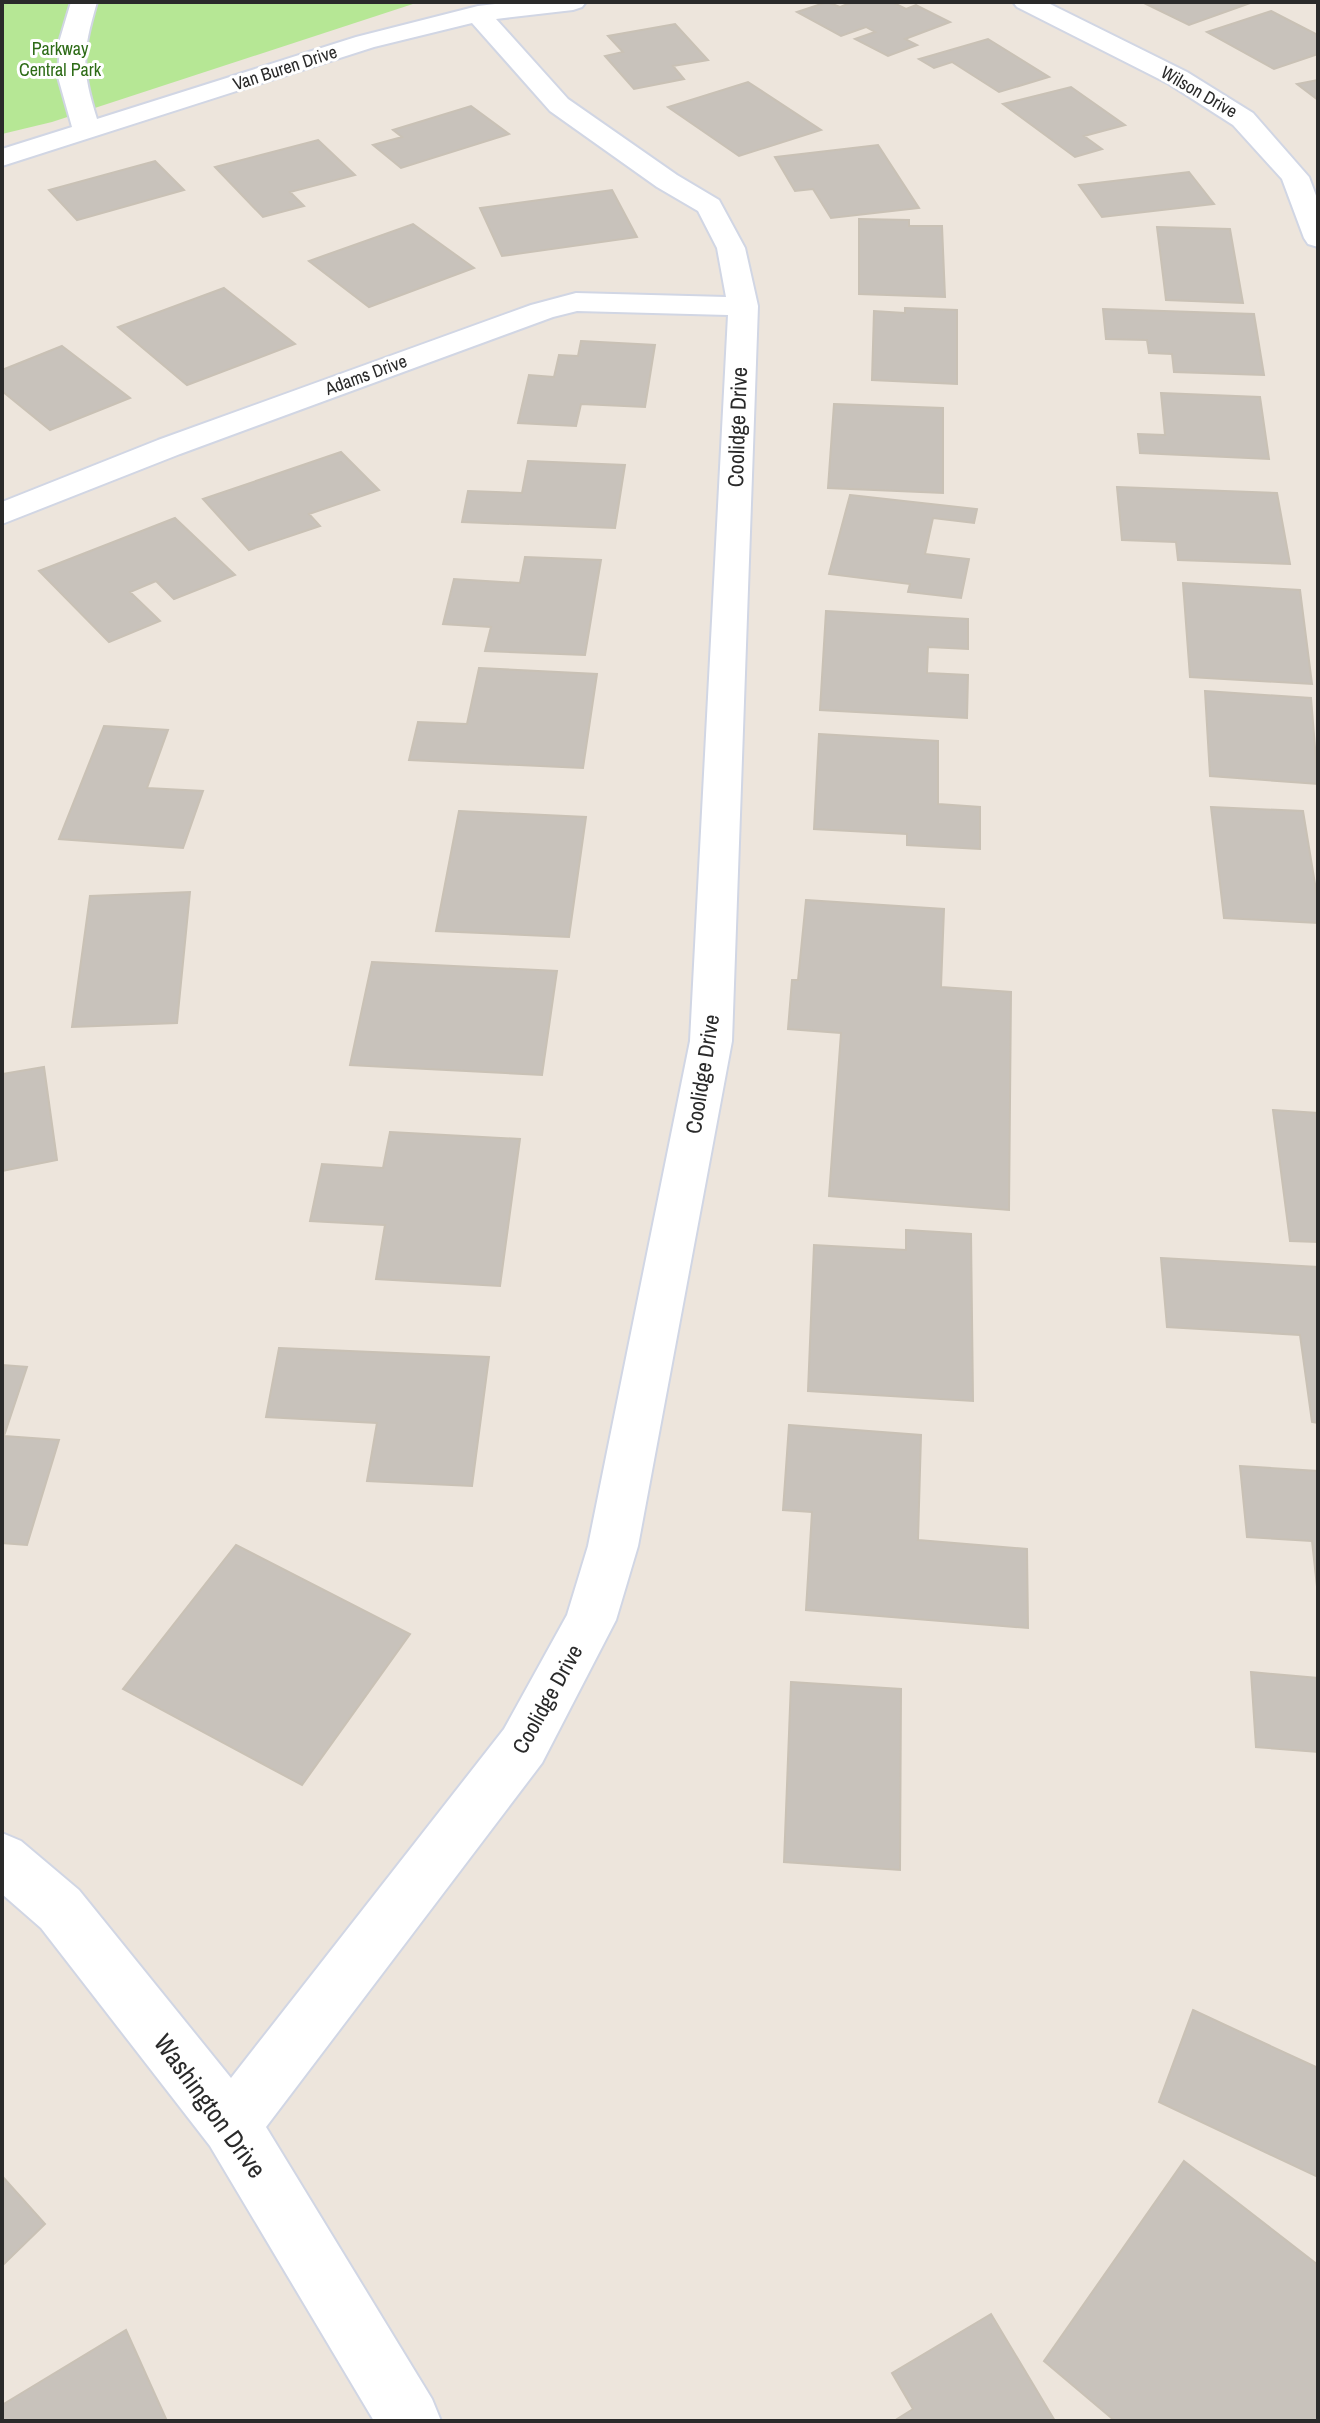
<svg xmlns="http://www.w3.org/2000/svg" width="1320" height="2423" viewBox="0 0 1320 2423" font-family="'Archivo Narrow',sans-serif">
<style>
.green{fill:#b6e795}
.building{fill:#c8c2bb;stroke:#c9c1b5;stroke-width:2}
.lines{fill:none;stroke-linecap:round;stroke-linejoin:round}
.minor-casing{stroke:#d1d6e4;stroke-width:4}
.minor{fill:#fff;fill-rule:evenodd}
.labels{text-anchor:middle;stroke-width:6;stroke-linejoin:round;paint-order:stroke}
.far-park-label{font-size:18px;fill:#2d6b16;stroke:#fff}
.far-street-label{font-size:18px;fill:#2a2a2a;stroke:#fff}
.street-label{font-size:22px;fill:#2a2a2a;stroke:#fff}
.near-street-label{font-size:26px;fill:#2a2a2a;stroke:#fff}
</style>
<rect width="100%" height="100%" fill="#ede5dc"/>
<path class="green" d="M2 2H419L52 122 2 134Z"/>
<path class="building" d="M827 2 840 7 853 2H892L906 9 916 5 950 22 905 39 917 45 888 56 855 39 875 32 866 27 841 36 797 12Z
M1142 2H1253L1189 25Z
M1271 11 1318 35V54L1274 69 1207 32Z
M675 24 708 60 673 66 684 79 634 89 605 56 623 52 608 36Z
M988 39 1049 77 999 92 952 62 934 68 919 59Z
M1318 80V100L1297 84Z
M748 82 821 130 739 156 668 107Z
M1071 87 1125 125 1084 136 1102 149 1075 157 1003 104Z
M471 106 509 134 401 168 373 145 402 137 393 130Z
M318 140 355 175 290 192 304 206 263 217 215 167Z
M878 145 919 208 831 218 813 189 795 191 775 157Z
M155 161 184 190 77 220 49 190Z
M1189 172 1214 204 1102 217 1079 185Z
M612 190 637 237 502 256 480 208Z
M859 219 909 220V226H942L945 297 859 294Z
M413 224 474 268 369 307 309 261Z
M1157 227 1230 229 1243 303 1166 300Z
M224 288 295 344 187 385 118 327Z
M905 308 957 310V384L872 380 874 311 905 313Z
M1103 309 1254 314 1264 375 1174 372 1172 354 1149 353 1147 340 1106 339Z
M581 341 655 345 645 407 581 404 576 426 518 423 529 375 554 377 559 355 578 356Z
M62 346 130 398 50 430 2 391V370Z
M1161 393 1260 397 1269 459 1140 453 1138 434 1165 435Z
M834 404 943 408V493L828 488Z
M341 452 379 490 309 514 320 526 249 550 203 499Z
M528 461 625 465 615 528 462 522 468 491 522 493Z
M1117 487 1277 493 1290 564 1178 560 1176 542 1122 540Z
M850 495 977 509 974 523 933 518 925 554 969 559 961 598 908 592 910 584 829 574Z
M175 518 235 575 174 599 156 581 130 592 160 621 109 642 39 571Z
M525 557 601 560 585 655 485 651 491 627 443 624 454 579 520 583Z
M1183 583 1300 590 1312 684 1190 677Z
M826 611 968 619V649L928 647 927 673 968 675 967 718 820 710Z
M479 668 597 674 583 768 409 760 418 722 467 724Z
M1205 691 1311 698 1318 784 1210 776Z
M104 726 168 730 147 788 203 791 183 848 59 839Z
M819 734 938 741V804L980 807V849L907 845V834L814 829Z
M1211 807 1303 811 1318 902V923L1224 918Z
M459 811 586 817 569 937 436 931Z
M190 892 177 1023 72 1027 90 896Z
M806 900 944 909 941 987 1011 992 1009 1210 829 1196 841 1033 788 1029 792 980H798Z
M372 962 557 971 542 1075 350 1065Z
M44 1067 57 1160 2 1171V1074Z
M1273 1110 1318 1113V1242L1290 1241Z
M390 1132 520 1139 500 1286 376 1279 385 1225 310 1221 322 1164 383 1168Z
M906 1230 971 1234 973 1401 808 1391 814 1245 906 1250Z
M1161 1258 1318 1267V1423L1312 1422 1300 1335 1167 1327Z
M279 1348 489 1357 472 1486 367 1481 377 1423 266 1417Z
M2 1365 27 1367 4 1436 59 1440 27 1545 2 1543Z
M789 1425 921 1435 918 1540 1027 1549 1028 1628 806 1610 812 1512 783 1510Z
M1240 1466 1318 1471V1596L1312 1541 1247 1537Z
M236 1545 410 1634 302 1785 123 1689Z
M1251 1672 1318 1678V1752L1256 1747Z
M791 1682 901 1689 900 1870 784 1862Z
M1193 2010 1318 2068V2177L1159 2102Z
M1184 2161 1318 2265V2421H1115L1044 2361Z
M2 2176 45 2224 2 2266Z
M991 2314 1055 2421H894L913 2409 892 2373Z
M126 2330 167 2421H2V2405Z"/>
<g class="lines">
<g class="minor-casing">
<path id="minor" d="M71 2H97C82 54 81 68 97 119L356 37 478 6 513 2H586L582 7 573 10 496 19 568 99 677 175 719 200 745 248 758 306 732 1041 638 1546 616 1620 542 1763 266 2127 432 2399 441 2421H374L210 2146 41 1928 2 1894V1833L21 1841 79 1890 231 2078 504 1729 567 1615 588 1546 690 1041 728 315 577 311 553 317 180 454 2 524V502L158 440 531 305 576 293 726 297 717 248 698 211 657 187 550 111 472 23 374 47 2 166V149L72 127 58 77 60 39Z
M1013 2H1046L1187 72 1253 113 1309 177 1318 201V247L1308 244 1304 238 1282 179 1233 125 1169 84 1017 7Z"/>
</g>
<use href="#minor" class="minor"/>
</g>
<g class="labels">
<g class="far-park-label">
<text x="60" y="55">Parkway<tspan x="60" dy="21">Central Park</tspan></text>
</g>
<g class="far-street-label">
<text transform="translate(285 68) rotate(-18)" y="6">Van Buren Drive</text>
<text transform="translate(1199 92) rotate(30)" y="6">Wilson Drive</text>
<text transform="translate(366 375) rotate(-20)" y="6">Adams Drive</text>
</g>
<g class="street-label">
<text transform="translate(737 427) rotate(-88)" y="8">Coolidge Drive</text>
<text transform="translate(702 1074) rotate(-81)" y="8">Coolidge Drive</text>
<text transform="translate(547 1699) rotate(-61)" y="8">Coolidge Drive</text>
</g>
<g class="near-street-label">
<text transform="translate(210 2106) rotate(54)" y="9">Washington Drive</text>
</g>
</g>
<rect width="1320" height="2423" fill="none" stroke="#2a2a2a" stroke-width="8"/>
</svg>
